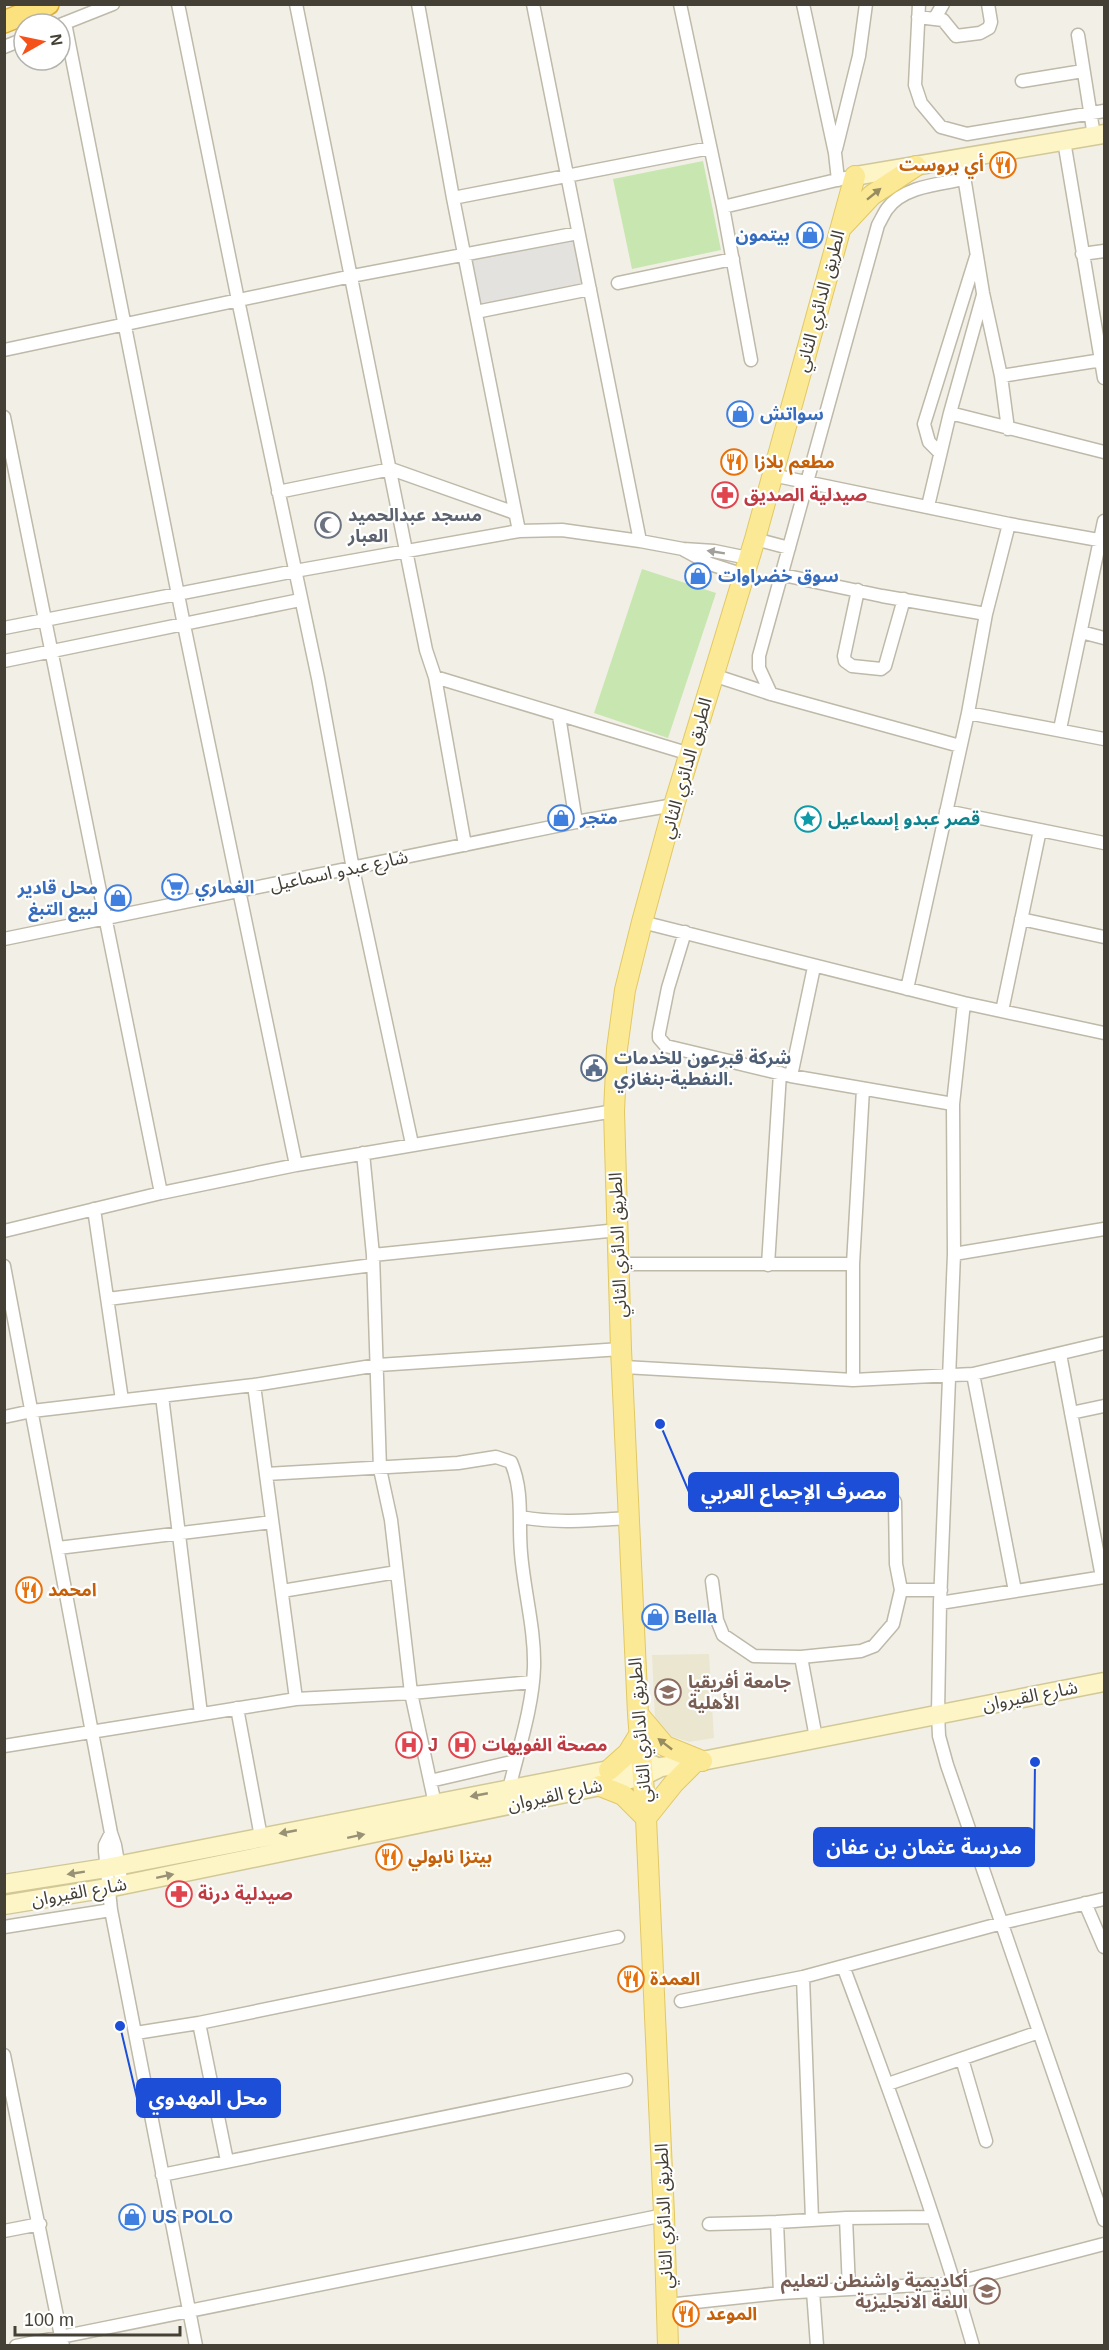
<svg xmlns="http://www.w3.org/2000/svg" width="1109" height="2350" viewBox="0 0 1109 2350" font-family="Arial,'Noto Sans Arabic',sans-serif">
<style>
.education{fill:#ebe6d0}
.green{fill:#c8e6af}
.parking{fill:#e3e2de}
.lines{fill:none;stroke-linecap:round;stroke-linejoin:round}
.minor-casing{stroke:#beb9a9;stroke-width:15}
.secondary-casing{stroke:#d2c897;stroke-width:21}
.primary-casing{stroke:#e1c865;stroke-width:22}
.trunk-casing{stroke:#daaf39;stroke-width:24}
.minor{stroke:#fff;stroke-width:12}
.secondary{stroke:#fdf5c5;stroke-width:18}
.primary{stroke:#fce995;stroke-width:20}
.trunk{stroke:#fce17f;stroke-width:21}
.oneway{fill:#978c60}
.oneway2{fill:#a2a09a}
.oneway3{fill:#989176}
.labels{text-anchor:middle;stroke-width:4.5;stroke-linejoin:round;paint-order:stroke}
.food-label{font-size:18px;font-weight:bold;fill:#c56008;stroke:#fff;text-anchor:start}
.shop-label{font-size:18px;font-weight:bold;fill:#366cbe;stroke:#fff;text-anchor:start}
.street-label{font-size:18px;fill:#454035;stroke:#fff}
.health-label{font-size:18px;font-weight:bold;fill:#be3a42;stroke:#fff;text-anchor:start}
.worship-label{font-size:18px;font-weight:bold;fill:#5b616d;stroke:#fff;text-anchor:start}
.culture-label{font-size:18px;font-weight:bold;fill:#0d838f;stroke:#fff;text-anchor:start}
.service-label{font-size:18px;font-weight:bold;fill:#4e5e75;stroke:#fff;text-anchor:start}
.education-label{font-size:18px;font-weight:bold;fill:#785e54;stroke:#fff;text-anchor:start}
.leader{fill:none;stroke:#1d4ed8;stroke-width:2}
.callout-dot{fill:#1d4ed8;stroke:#fff;stroke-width:2}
.callout{fill:#1d4ed8;stroke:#1d4ed8;stroke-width:2}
.callout-label{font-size:20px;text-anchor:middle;font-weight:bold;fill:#fff}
</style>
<rect width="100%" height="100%" fill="#f2f0e6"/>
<path class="education" d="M709 1654 714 1738 689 1742 664 1734 655 1720 652 1655Z"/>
<path class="green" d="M703 161 721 250 632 269 613 179Z
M642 569 716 593 668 738 594 713Z"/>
<path class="parking" d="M574 238 584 286 479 307 470 259Z"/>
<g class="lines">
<g class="minor-casing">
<path id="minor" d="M178 4 238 300 318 678 353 869 412 1144
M296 4 426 650 435 677 465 845
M418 4 453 198 519 531
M533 4 640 541
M680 4 723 207 751 360
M803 4 835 153 838 180
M919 4 915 85 921 103 941 127 967 134 1104 111
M918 17 943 20 956 36 980 33 989 28 991 22 988 4
M935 18 943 4
M65 23 184 625 296 1165
M60 25 113 4
M1078 35 1094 136
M4 47 24 39
M1022 81 1083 71
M1064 141 1104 378
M836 149 859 56 866 4
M961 158 983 293 1001 376 1008 429
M453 198 710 148
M723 207 845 178
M1082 254 1104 251
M618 283 733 259
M476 312 590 289
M4 350 352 276 578 233
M1001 376 1102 360
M950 413 1104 452
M4 417 161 1193
M940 453 929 442 924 424 976 257
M772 475 1009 524 1104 541
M278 492 391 469 515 513
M928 506 950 413 983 295
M755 539 789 548
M684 550 710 564 744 575
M783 575 882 596 986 614
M858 590 844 656 845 661 852 666 881 669 885 666 904 599
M4 628 295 571 519 531 562 530 640 541 683 549 714 551 748 558
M1081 632 1104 638
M4 661 300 600
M713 675 771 694 960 746
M435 677 690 754
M771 694 759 668V656L878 225C881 220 884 213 887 209 903 186 941 184 965 179
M968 713 1104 739
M559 716 576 822
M1060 729 1104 521
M946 811 1104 843
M1021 919 1104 937
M642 922 964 1003 1104 1033
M685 932 668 988 659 1033V1038L666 1046 791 1076 953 1104
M4 939 576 822 674 805
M907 989 968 713 986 614 1009 524
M964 1003 953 1104 954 1254 940 1603 938 1713 939 1736 947 1765 1104 2220
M1002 1011 1040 830
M791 1076 814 967
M363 1153 373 1255 380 1469 391 1520 411 1693 435 1804
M94 1209 122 1400
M4 1231 161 1193 296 1165 614 1111
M954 1254 1104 1229
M373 1255 618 1230
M619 1264H853
M768 1265 780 1073
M4 1266 111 1833 115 1845 122 1885
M108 1299 373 1265
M1060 1354 1102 1577
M624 1367 853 1380 973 1374 1104 1343
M973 1374 1015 1591
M853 1380V1264L863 1089
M254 1385 296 1699
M162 1396 201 1714
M1071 1413 1104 1406
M4 1417 32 1411 254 1385 378 1365 621 1349
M266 1474 458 1463 496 1457 511 1462C524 1493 518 1521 521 1553 524 1591 535 1629 534 1667 533 1706 518 1751 509 1789
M521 1517C557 1524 593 1520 628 1518
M58 1548 272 1522
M712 1581 717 1620 723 1635 754 1656 801 1657 861 1651 874 1646 893 1624 901 1590 896 1564 895 1502C889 1493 884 1489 874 1487L805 1489
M901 1590H941
M282 1591 397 1572
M940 1603 1104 1577
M801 1657 816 1738
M237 1708 261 1837
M4 1746 296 1699 411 1693 532 1682
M430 1781 516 1761
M111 1833 105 1845V1851L111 1910 196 2346
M1085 1903 1104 1947
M4 1927 111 1910
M843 1966C890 2091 936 2217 973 2346
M803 1977 812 2219
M681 2001 803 1977 1006 1922 1104 1899
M199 2023 227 2161
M136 2033 199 2023 618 1937
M4 2055 63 2346
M962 2059 986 2141
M888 2084 1039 2032
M162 2175 626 2080
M846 2218 932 2217
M709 2224 777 2222
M4 2231 40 2224
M813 2291 817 2346
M780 2293 777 2222 846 2218 849 2289
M667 2305 780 2293 955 2283 1104 2244
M16 2346 664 2215"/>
</g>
<g class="secondary-casing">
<path id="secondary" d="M855 176 1104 134
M4 1884 106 1868 609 1770 642 1765H653
M4 1905 108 1888 600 1786 643 1776 661 1767 702 1761 1104 1682"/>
</g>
<g class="primary-casing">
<path id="primary" d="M843 226 872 195 916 166
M638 1714 665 1746 702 1761
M609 1770 628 1753 639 1735
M600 1786 623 1795 646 1818 674 1783 695 1762
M668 2346 664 2215 646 1818 638 1714 621 1349 614 1111 617 1049 625 990 642 922 674 805 755 539 855 176"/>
</g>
<g class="trunk-casing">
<path id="trunk" d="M4 22 48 4"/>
</g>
<use href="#minor" class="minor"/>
<use href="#secondary" class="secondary"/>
<use href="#primary" class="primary"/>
<use href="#trunk" class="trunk"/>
</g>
<defs><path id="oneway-solid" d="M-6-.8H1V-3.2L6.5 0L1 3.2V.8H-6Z" transform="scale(1.5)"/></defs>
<g class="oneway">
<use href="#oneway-solid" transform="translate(874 194) rotate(-39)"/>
<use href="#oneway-solid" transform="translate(665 1744) rotate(-142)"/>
</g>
<use class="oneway2" href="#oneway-solid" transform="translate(716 552) rotate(-171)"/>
<g class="oneway3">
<use href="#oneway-solid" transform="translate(479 1795) rotate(169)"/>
<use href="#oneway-solid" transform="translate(288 1832) rotate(169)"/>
<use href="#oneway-solid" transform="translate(356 1836) rotate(-12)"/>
<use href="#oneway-solid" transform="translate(76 1873) rotate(171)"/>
<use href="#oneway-solid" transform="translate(165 1876) rotate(-12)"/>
</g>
<defs>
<g id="restaurant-ring" transform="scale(1.35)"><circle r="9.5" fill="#fff" stroke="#e8710a" stroke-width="1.5"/><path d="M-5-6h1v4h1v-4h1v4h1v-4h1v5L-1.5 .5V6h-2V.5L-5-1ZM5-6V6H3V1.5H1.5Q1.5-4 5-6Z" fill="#e8710a"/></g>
<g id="shop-ring" transform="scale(1.35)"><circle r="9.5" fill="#fff" stroke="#3f7fe0" stroke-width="1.5"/><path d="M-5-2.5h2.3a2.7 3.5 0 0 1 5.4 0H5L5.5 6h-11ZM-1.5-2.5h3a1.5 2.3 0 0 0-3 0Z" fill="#3f7fe0"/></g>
<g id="pharmacy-ring" transform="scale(1.35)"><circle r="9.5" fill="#fff" stroke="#e0444e" stroke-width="1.5"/><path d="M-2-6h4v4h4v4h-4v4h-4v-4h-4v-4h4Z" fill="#e0444e"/></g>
<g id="mosque-ring" transform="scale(1.35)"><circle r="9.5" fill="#fff" stroke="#6b7280" stroke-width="1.5"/><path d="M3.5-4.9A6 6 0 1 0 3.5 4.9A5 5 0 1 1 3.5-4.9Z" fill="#6b7280"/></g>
<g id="sight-ring" transform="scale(1.35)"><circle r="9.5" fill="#fff" stroke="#0f9aa8" stroke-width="1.5"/><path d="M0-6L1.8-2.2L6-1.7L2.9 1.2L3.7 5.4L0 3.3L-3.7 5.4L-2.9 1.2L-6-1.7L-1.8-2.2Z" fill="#0f9aa8"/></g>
<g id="supermarket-ring" transform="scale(1.35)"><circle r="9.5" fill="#fff" stroke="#3f7fe0" stroke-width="1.5"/><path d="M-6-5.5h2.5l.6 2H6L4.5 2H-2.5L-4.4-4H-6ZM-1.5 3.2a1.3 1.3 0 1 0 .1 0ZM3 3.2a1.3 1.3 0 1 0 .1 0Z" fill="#3f7fe0"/></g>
<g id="civic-ring" transform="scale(1.35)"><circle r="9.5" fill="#fff" stroke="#5c6f8a" stroke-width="1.5"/><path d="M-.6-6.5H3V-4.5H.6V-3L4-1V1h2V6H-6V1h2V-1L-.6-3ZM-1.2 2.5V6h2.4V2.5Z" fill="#5c6f8a"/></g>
<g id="university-ring" transform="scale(1.35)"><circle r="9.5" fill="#fff" stroke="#8d6e63" stroke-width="1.5"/><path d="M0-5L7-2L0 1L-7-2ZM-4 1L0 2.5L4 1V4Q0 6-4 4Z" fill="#8d6e63"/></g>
<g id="hospital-ring" transform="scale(1.35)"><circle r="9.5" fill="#fff" stroke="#e0444e" stroke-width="1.5"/><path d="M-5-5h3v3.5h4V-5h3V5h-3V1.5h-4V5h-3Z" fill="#e0444e"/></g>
</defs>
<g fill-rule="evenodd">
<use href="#restaurant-ring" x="1003" y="165"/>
<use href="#shop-ring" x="810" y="235"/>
<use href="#shop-ring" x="740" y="414"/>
<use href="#restaurant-ring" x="734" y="462"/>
<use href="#pharmacy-ring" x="725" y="495"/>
<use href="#mosque-ring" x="328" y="525"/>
<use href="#shop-ring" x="698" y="576"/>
<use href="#shop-ring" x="561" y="818"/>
<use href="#sight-ring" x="808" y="819"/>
<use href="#supermarket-ring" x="175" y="887"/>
<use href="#shop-ring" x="118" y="898"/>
<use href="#civic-ring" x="594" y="1068"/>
<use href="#restaurant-ring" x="29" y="1590"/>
<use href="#shop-ring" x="655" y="1617"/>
<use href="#university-ring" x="668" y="1692"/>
<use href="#hospital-ring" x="409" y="1745"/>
<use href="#hospital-ring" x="462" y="1745"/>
<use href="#restaurant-ring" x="389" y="1857"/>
<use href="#pharmacy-ring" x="179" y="1894"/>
<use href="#restaurant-ring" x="631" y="1979"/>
<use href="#shop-ring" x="132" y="2217"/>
<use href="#university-ring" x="987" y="2291"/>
<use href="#restaurant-ring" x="686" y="2314"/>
</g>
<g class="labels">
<g class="food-label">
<text x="984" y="171" text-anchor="end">أي بروست</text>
<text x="754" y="468">مطعم بلازا</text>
<text x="48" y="1596">امحمد</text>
<text x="408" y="1863">بيتزا نابولي</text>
<text x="650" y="1985">العمدة</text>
<text x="706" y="2320">الموعد</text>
</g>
<g class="shop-label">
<text x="790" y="241" text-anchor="end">بيتمون</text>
<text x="760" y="420">سواتش</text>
<text x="718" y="582">سوق خضراوات</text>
<text x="580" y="824">متجر</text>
<text x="195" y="893">الغماري</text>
<text x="98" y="894" text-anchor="end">محل قادير<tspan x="98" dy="21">لبيع التبغ</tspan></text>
<text x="674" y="1623">Bella</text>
<text x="152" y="2223">US POLO</text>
</g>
<g class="street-label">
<text transform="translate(820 301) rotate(-75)" y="6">الطريق الدائري الثاني</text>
<text transform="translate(686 768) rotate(-74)" y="6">الطريق الدائري الثاني</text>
<text transform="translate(339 871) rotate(-12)" y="6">شارع عبدو اسماعيل</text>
<text transform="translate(618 1245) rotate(-92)" y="6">الطريق الدائري الثاني</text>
<text transform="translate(1030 1696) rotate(-11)" y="6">شارع القيروان</text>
<text transform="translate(640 1730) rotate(-94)" y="6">الطريق الدائري الثاني</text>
<text transform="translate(555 1795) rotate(-12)" y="6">شارع القيروان</text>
<text transform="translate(79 1892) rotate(-10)" y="6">شارع القيروان</text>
<text transform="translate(664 2216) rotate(-92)" y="6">الطريق الدائري الثاني</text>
</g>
<g class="health-label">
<text x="744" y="501">صيدلية الصديق</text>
<text x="428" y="1751">J</text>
<text x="482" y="1751">مصحة الفويهات</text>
<text x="198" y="1900">صيدلية درنة</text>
</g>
<g class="worship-label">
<text x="348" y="521">مسجد عبدالحميد<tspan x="348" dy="21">العبار</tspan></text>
</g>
<g class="culture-label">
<text x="828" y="825">قصر عبدو إسماعيل</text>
</g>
<g class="service-label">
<text x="614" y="1064">شركة قبرعون للخدمات<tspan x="614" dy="21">النفطية-بنغازي.</tspan></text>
</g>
<g class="education-label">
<text x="688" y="1688">جامعة أفريقيا<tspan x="688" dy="21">الأهلية</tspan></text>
<text x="968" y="2287" text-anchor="end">أكاديمية واشنطن لتعليم<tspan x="968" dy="21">اللغة الانجليزية</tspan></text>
</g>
</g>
<path class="leader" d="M660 1424L689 1492M1035 1762L1034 1847M120 2026L137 2098"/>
<g class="callout-dot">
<circle cx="660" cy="1424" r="6"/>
<circle cx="1035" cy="1762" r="6"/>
<circle cx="120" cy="2026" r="6"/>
</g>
<g class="callout">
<rect x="689" y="1473" width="209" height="38" rx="6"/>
<rect x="814" y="1828" width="220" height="38" rx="6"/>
<rect x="137" y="2079" width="143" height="38" rx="6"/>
</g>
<g class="callout-label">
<text x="794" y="1499">مصرف الإجماع العربي</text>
<text x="924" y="1854">مدرسة عثمان بن عفان</text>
<text x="208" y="2105">محل المهدوي</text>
</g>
<rect width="1109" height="2350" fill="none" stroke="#454035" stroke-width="12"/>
<g transform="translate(42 42) rotate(81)"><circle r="28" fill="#ffffff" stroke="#b5b3ae" stroke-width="1.5"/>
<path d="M0-4.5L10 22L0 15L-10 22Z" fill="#f5521a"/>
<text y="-9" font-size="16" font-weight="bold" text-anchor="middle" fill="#454035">N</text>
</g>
<path d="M15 2326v9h165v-9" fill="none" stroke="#454035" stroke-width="3"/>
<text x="24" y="2326" font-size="18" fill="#454035" stroke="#ffffff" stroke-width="4.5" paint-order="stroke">100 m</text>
</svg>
